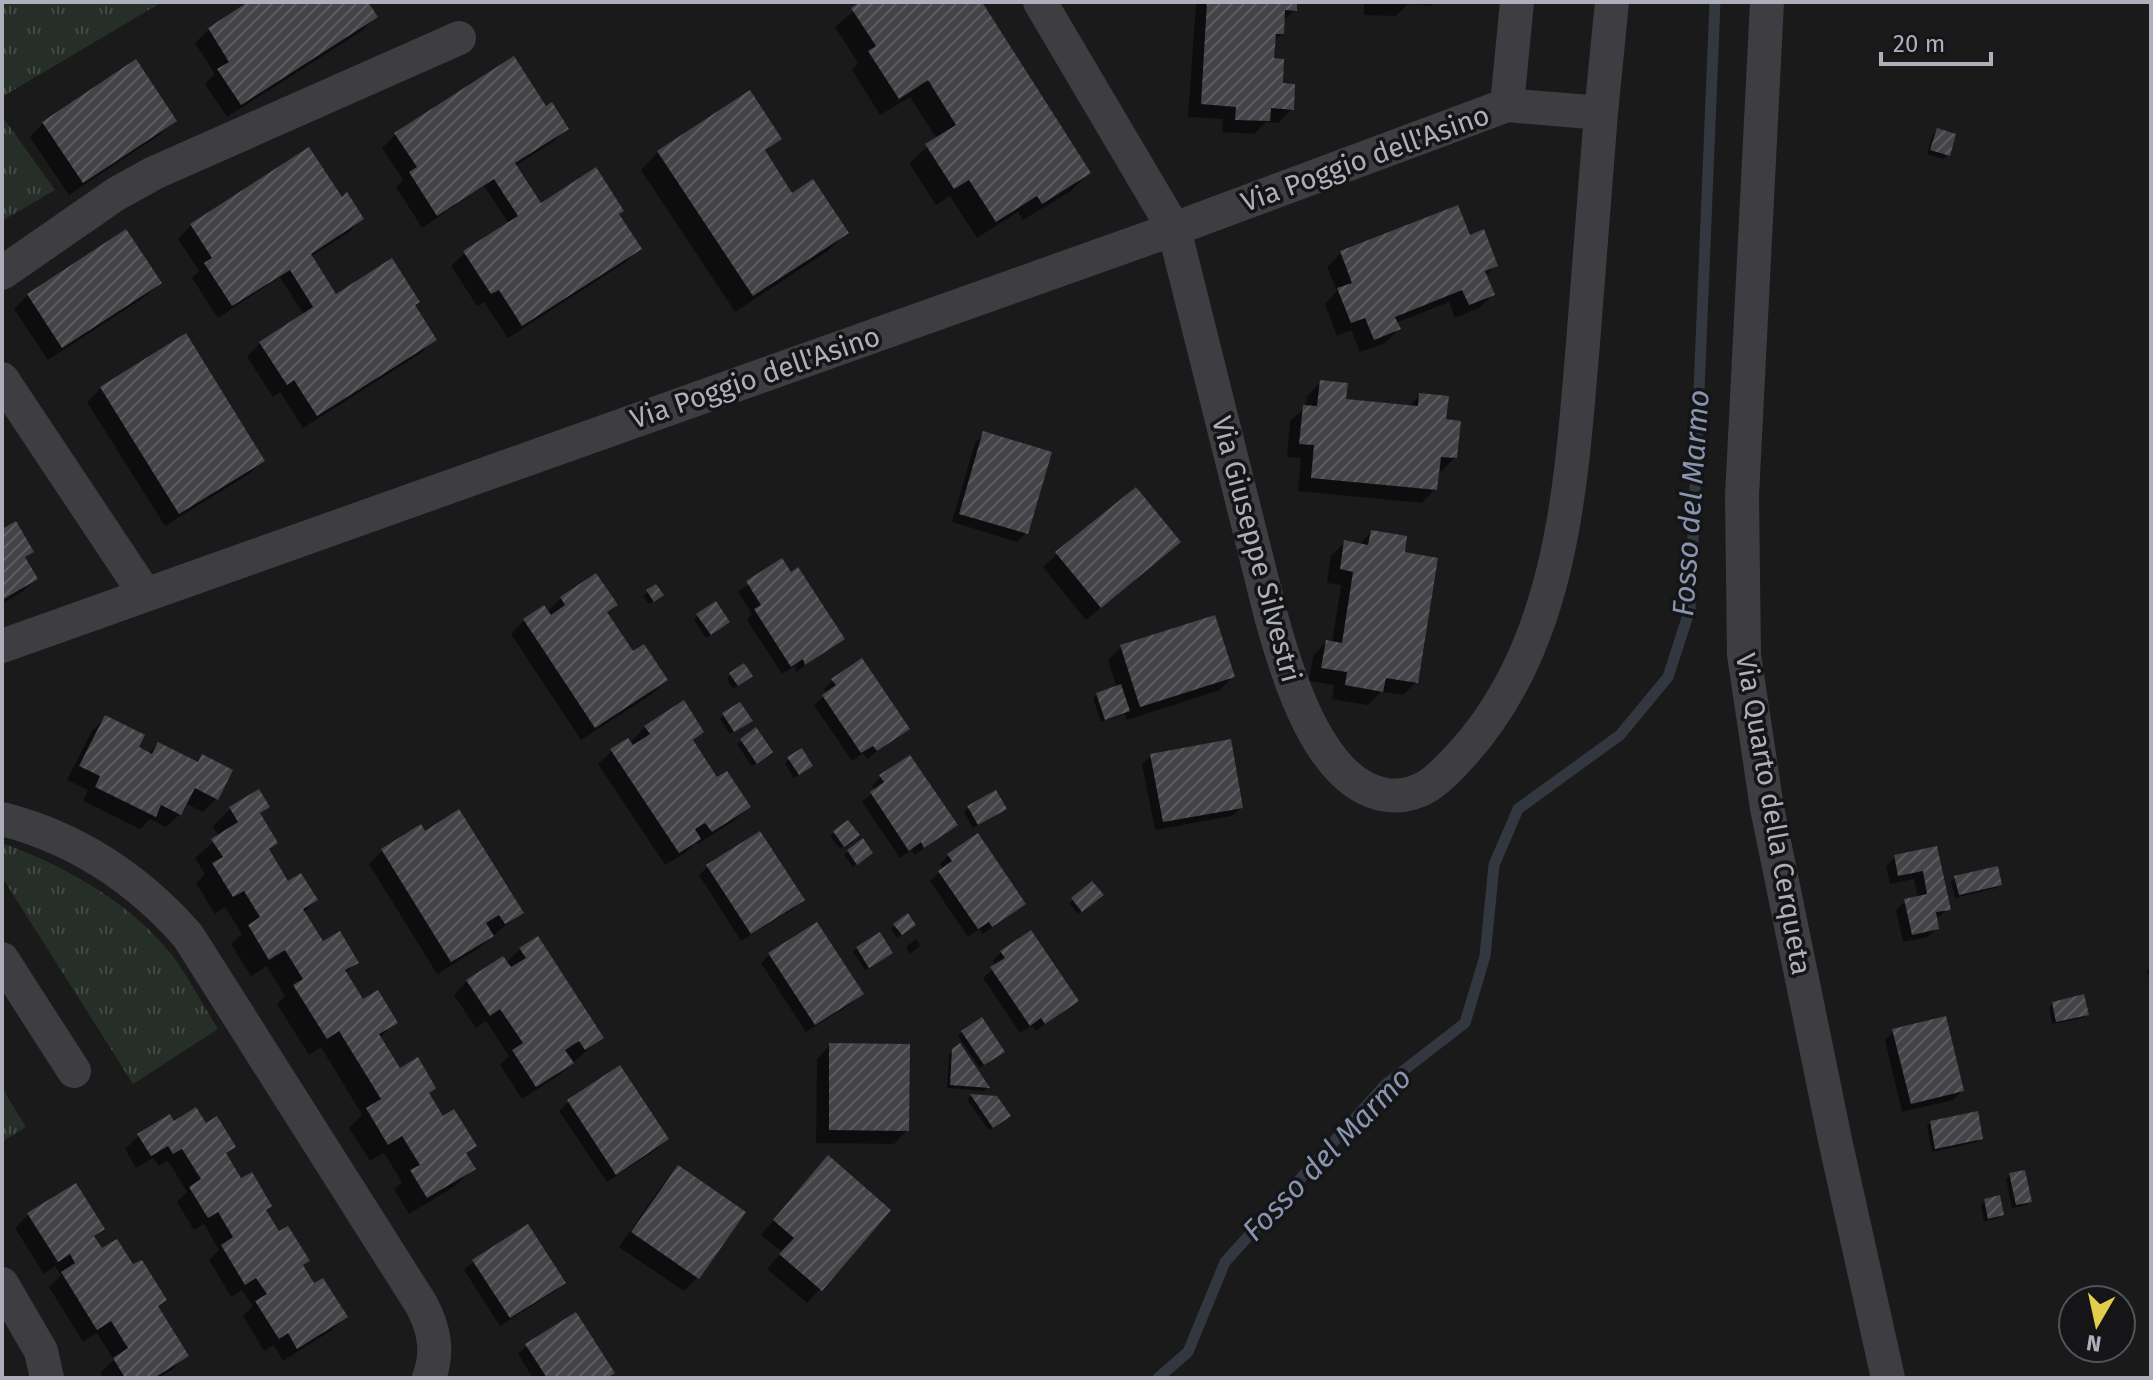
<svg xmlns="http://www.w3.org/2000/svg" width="2153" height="1380" viewBox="0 0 2153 1380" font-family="'Fira Sans',sans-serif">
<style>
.grass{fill:url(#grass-tufts)}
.shadow{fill:#0007}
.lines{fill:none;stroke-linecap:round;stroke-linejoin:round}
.stream{stroke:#333740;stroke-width:11}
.building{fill:url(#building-hatch)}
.street{stroke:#3d3d42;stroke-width:34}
.labels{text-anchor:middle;stroke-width:7;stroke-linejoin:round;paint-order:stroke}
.street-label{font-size:28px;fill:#adafba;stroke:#151517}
.water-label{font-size:30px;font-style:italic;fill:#8895b1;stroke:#151517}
</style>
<defs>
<pattern id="grass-tufts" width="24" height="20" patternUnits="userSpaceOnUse" patternTransform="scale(2)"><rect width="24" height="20" fill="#262e28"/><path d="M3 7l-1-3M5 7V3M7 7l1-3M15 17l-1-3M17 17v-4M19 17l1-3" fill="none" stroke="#434a45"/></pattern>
<pattern id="building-hatch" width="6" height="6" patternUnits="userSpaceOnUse" patternTransform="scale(2)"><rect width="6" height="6" fill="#444448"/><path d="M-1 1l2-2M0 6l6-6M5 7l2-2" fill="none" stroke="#5c5c60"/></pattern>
</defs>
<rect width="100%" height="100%" fill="#1a1a1b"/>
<path class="grass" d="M2 2H162L2 97Z
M2 116 55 190 2 221Z
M2 843C64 865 131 903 172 955 189 978 203 1005 218 1029L133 1084 2 877Z
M2 1088 26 1127 2 1142Z"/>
<path class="shadow" d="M252 2H366L375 17 362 31 227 117 205 84 215 74 195 43 209 29Z
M864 2H979L1089 173 1071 191 1023 220 1018 212 977 238 950 196 936 205 909 163 937 139 910 97 880 115 852 70 858 63 835 27Z
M1196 2H1295V10L1282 22V34L1273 42 1272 60 1292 109 1278 123 1266 122 1254 134 1222 132 1223 119 1188 117Z
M1364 2H1434L1431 6 1408 4 1396 16 1364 15Z
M545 108 566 128 553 142 515 166 540 205 617 215 639 249 626 262 508 338 484 302 477 306 451 266 465 253 509 224 484 186 422 228 396 187 403 180 382 148 396 134Z
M175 120 161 134 69 195 30 137 43 123Z
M1937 130 1948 155 1944 159 1927 154 1933 134Z
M779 138 764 153 792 195 846 233 828 251 735 312 641 170 658 152Z
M341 199 362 219 348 233 310 257 336 297 413 305 435 340 421 353 303 428 280 392 273 397 247 357 260 343 304 315 280 277 218 318 192 278 199 271 178 239 191 225Z
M1469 237 1496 265 1485 276 1493 295 1479 308 1455 318 1449 302 1396 323 1399 329 1385 343 1360 352 1351 330 1337 336 1325 304 1337 291 1327 267 1341 253Z
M159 283 146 296 48 360 14 309 28 295Z
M1321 382 1344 401 1408 407 1420 395 1444 421 1455 457 1442 471 1437 470 1435 489 1422 503 1298 491 1301 458 1287 457 1290 421 1306 407 1307 396Z
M101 388 263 461 249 474 165 526 87 402Z
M984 434 1026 533 1017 542 952 522 975 443Z
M2 531 31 552 24 559 35 579 22 592 2 604Z
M1371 532 1402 553 1416 682 1403 695 1381 692 1368 705 1332 699 1334 685 1309 681 1313 656 1326 642 1332 643 1341 585 1327 583 1331 556 1345 542 1359 545Z
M1179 542 1086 620 1043 567 1057 554Z
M781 560 843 638 796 672 795 666 782 674 747 620 752 614 738 592Z
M655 587 657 599 649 604 643 596Z
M561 598 615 605 606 614 632 654 666 680 652 694 581 740 511 634 524 620 547 612Z
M697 616 724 625 706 638 694 620Z
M1121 647 1233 676 1220 690 1127 720 1125 714 1101 722 1093 698 1097 694 1117 688 1108 660Z
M730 675 746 680 733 689 727 679Z
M833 680 907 728 867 759 863 753 852 761 814 705 827 694 824 689Z
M724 715 746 724 730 734 720 719Z
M105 718 136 748 148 754 158 744 196 763 202 757 217 798 203 812 185 803 180 814 166 827 150 819 140 829 83 801 88 790 67 780 92 731Z
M645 727 702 732 692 742 717 780 748 807 735 820 698 844 696 842 685 853 665 865 598 764 612 751 630 743Z
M756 730 767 756 752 766 737 744Z
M1151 756 1241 808 1232 816 1155 830 1142 764Z
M789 759 807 770 794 778 785 763Z
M881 777 955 825 915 855 911 850 900 858 862 802 875 791 872 786Z
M267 806 259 815 276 843 267 851 288 884 316 900 303 913 322 944 357 962 345 974 362 1002 395 1023 379 1039 399 1071 427 1094 442 1119 474 1146 465 1155 473 1168 455 1186 409 1214 394 1189 402 1182 384 1153 370 1161 349 1128 362 1115 321 1047 309 1055 277 1004 285 996 267 966 251 976 231 944 242 934 225 907 215 914 196 883 205 874 195 858 219 837 213 826 230 809Z
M968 808 1000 812 973 828 964 812Z
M424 833 521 912 478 949 437 974 369 864 382 851Z
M834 833 853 839 840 849 830 836Z
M862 841 867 857 853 867 844 855Z
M1936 848 1949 909 1935 919 1937 928 1928 937 1903 942 1896 910 1905 901 1918 898 1914 879 1890 884 1886 866 1895 857Z
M948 856 1024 904 983 934 979 929 968 937 930 881 943 869 940 864Z
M708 866 802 900 793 909 741 941 699 875Z
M1955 878 2000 884 1996 888 1955 898 1951 882Z
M1097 899 1078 914 1069 903 1073 900Z
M895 926 910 928 897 938 891 929Z
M916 939 920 946 910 954 906 947Z
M857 948 886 956 865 970 853 952Z
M520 949 602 1037 558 1076 522 1099 500 1065 509 1056 486 1021 476 1028 454 995 467 981 506 963Z
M1001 952 1076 1001 1036 1031 1032 1026 1020 1033 983 978 996 966 993 961Z
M770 954 861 994 852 1003 806 1032 761 963Z
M2151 967V988L2147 971Z
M2053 1003 2087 1014 2083 1018 2052 1024 2049 1007Z
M1894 1031 1962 1091 1953 1100 1902 1112 1885 1040Z
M962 1032 998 1055 980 1068 958 1036Z
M830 1045 907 1130 894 1144 816 1143 817 1059Z
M953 1051 988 1087 984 1091 947 1088 949 1055Z
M620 1068 667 1139 658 1148 607 1182 559 1111 568 1102Z
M970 1096 996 1098 1004 1120 989 1130 967 1100Z
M169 1117 173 1124 205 1126 234 1147 225 1155 278 1234 308 1261 302 1267 314 1286 346 1317 332 1330 283 1361 274 1345 264 1351 243 1316 253 1306 242 1290 231 1297 209 1260 219 1250 204 1224 194 1230 177 1202 187 1192 168 1161 159 1166 153 1158 136 1168 125 1149 138 1136Z
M1931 1122 1981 1138 1977 1142 1932 1152 1927 1126Z
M678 1168 743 1212 697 1278 684 1291 619 1247 665 1181Z
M815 1171 820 1289 807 1303 767 1269 782 1252 761 1235Z
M2010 1175 2030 1201 2026 1205 2012 1208 2006 1179Z
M1985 1201 2002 1215 1998 1218 1984 1222 1981 1205Z
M28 1215 103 1229 93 1238 101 1251 133 1267 165 1299 156 1308 186 1356 173 1369 159 1378H104L100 1373 114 1360 97 1333 83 1342 49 1287 61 1275 55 1266 44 1274 15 1228Z
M527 1226 564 1282 555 1291 500 1326 464 1270 473 1262Z
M527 1346 607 1378H533L518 1354Z"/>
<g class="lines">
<path class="stream" d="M1158 1378 1188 1352 1225 1262 1386 1084 1465 1023 1485 956 1494 865 1518 809 1620 735 1668 677 1690 609 1715 2"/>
</g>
<path class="building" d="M248 2H368L378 17 241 105 217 69 229 62 208 28Z
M860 2H982L1091 173 1042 204 1037 196 996 222 969 180 954 189 925 144 956 125 928 80 899 99 868 51 876 46 851 8Z
M1207 2H1297V11L1285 10 1284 34H1276L1274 58 1284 59 1283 83 1295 84 1294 110 1271 108 1270 121 1235 120 1236 107 1201 104Z
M514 56 546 106 552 102 569 129 515 163 541 203 596 167 624 211 619 214 642 249 522 326 499 290 491 294 463 251 518 216 494 179 437 216 409 172 417 167 394 133Z
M136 59 177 121 83 183 42 122Z
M750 90 782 139 765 150 792 193 813 179 849 233 753 296 657 151Z
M1937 128 1956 134 1950 156 1930 150Z
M309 147 342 197 347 192 364 219 311 254 336 294 392 258 420 302 415 305 437 340 317 416 294 380 287 385 259 342 313 307 290 270 232 306 204 263 212 258 190 224Z
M1458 205 1470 235 1484 229 1498 266 1485 271 1495 295 1469 305 1462 290 1395 317 1401 329 1374 340 1365 318 1351 323 1337 288 1352 283 1340 251Z
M126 229 162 283 62 348 27 294Z
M186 333 265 461 179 514 100 387Z
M1320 380 1348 383 1346 399 1418 406 1419 393 1449 396 1446 419 1461 421 1457 458 1441 457 1437 490 1311 478 1314 445 1299 444 1303 405 1317 406Z
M983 431 1052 452 1028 534 959 514Z
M1136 487 1181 542 1101 608 1055 552Z
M16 521 34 552 25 557 38 579 2 600V529Z
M1371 530 1407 536 1405 552 1438 558 1418 683 1386 678 1383 692 1345 685 1347 672 1321 668 1326 640 1342 643 1353 572 1340 569 1344 540 1368 545Z
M782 558 791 572 798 567 845 639 805 665 803 659 791 667 754 609 761 605 746 581Z
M596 573 618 605 607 612 633 651 644 644 668 680 595 728 523 619 544 605 551 615 565 605 560 597Z
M656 584 664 595 654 602 646 590Z
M716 601 730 622 711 635 696 614Z
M1215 615 1235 677 1140 707 1120 645Z
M862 658 910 729 877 751 873 746 861 753 822 695 836 685 831 679Z
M744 663 753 676 738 686 729 673Z
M1121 684 1130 711 1105 720 1096 693Z
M684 700 704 732 693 740 717 777 727 771 751 807 712 832 705 823 695 829 701 839 679 853 610 749 628 738 633 745 650 734 644 726Z
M740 702 753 721 734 732 722 713Z
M105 715 145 735 139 747 152 754 158 742 198 762 202 754 233 770 218 800 195 788 181 815 161 805 156 817 95 787 100 776 79 766Z
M756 727 773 752 757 764 740 739Z
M1231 739 1243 808 1163 822 1150 754Z
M802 748 813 766 799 775 787 757Z
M910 755 958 825 924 848 921 842 909 851 870 792 884 782 879 775Z
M259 789 270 807 260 813 278 843 269 849 288 881 301 873 318 900 303 909 323 941 340 931 359 963 345 970 363 999 378 990 398 1023 379 1034 400 1068 418 1057 436 1088 429 1093 443 1116 454 1109 477 1146 466 1153 476 1169 427 1198 410 1170 420 1165 402 1136 388 1145 366 1108 381 1099 339 1031 327 1039 293 985 303 979 285 950 269 960 248 925 260 917 244 891 233 897 212 863 223 857 211 839 238 822 229 807Z
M996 790 1007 809 978 825 967 806Z
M459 809 524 913 505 924 499 915 486 923 494 936 451 962 381 849 421 824 425 831Z
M848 820 860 835 844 847 833 831Z
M760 831 805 900 751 934 706 865Z
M978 833 1026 904 992 927 989 922 978 929 938 871 952 861 947 854Z
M863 838 873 853 857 865 847 850Z
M1937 846 1951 910 1936 912 1939 929 1912 935 1904 899 1927 894 1923 871 1898 876 1894 855Z
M1998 866 2002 885 1959 895 1954 876Z
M1092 881 1104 895 1082 912 1071 898Z
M908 913 916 925 902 935 893 924Z
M817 922 864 994 815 1025 768 953Z
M1031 930 1079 1001 1045 1024 1041 1018 1030 1026 990 967 1005 958 1000 951Z
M880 932 893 953 869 968 856 947Z
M538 936 604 1038 585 1050 579 1041 565 1050 574 1063 536 1087 512 1050 523 1043 500 1009 490 1016 466 980 503 956 511 967 526 958 519 948Z
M2084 994 2089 1015 2056 1022 2052 1002Z
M1946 1016 1964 1091 1911 1104 1892 1029Z
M982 1017 1005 1052 984 1065 961 1031Z
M829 1043 910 1044 909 1131 829 1130Z
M960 1043 990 1088 950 1085 952 1049Z
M620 1065 669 1139 616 1175 567 1100Z
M970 1094 997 1096 1011 1116 993 1128Z
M196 1107 206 1123 217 1116 236 1147 226 1153 241 1178 252 1172 272 1206 266 1210 279 1231 288 1226 310 1261 303 1265 314 1283 323 1278 348 1317 297 1349 288 1333 279 1339 255 1301 267 1294 256 1278 245 1285 221 1245 233 1237 218 1212 208 1218 189 1187 201 1179 182 1149 173 1154 168 1146 151 1156 137 1134 170 1114 174 1121Z
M1978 1111 1983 1139 1935 1149 1930 1121Z
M828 1155 891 1210 822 1291 779 1254 794 1238 773 1220Z
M678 1165 746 1212 699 1279 631 1232Z
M2025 1170 2032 1202 2016 1205 2009 1173Z
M76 1183 105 1229 94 1236 102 1248 117 1239 133 1264 142 1260 167 1300 158 1306 189 1356 154 1378H125L113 1358 128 1348 111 1321 97 1330 61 1272 75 1263 70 1254 58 1262 27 1213Z
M2000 1195 2004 1215 1988 1219 1984 1199Z
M528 1224 566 1283 510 1318 472 1260Z
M576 1312 615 1373 607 1378H547L525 1344Z"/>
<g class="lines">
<path class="street" d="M1040 2 1174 229 1271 616C1286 671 1319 786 1387 795 1422 799 1441 777 1463 753 1563 642 1571 485 1583 343 1589 266 1595 190 1601 113
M1767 2 1742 496 1744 655 1767 808 1835 1140 1888 1378
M1507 105 1517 2
M2 273 116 194 154 173 459 38
M2 379 145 594
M2 646 1174 229 1507 105 1601 113 1612 2
M2 819C76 838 138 879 188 936L421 1304C434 1328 439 1351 429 1378
M2 959 74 1071
M2 1284 41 1351 47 1378"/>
</g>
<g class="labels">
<g class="street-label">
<text transform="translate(1365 158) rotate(-20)" y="10">Via Poggio dell'Asino</text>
<text transform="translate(755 377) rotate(-19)" y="10">Via Poggio dell'Asino</text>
<text transform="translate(1257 549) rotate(75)" y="10">Via Giuseppe Silvestri</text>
<text transform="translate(1774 814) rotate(80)" y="10">Via Quarto della Cerqueta</text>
</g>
<g class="water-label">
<text transform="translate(1691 503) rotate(-86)" y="10">Fosso del Marmo</text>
<text transform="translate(1327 1154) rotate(-46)" y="10">Fosso del Marmo</text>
</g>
</g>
<rect width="2153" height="1380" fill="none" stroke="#adafba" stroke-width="8"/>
<g transform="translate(2097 1324) rotate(189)"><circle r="38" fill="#151517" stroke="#525358" stroke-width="2"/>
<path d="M0-6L14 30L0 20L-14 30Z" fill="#e1ce4c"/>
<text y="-12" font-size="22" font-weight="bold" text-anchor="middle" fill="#adafba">N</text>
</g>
<path d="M1881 52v12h110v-12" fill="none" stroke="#adafba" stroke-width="4"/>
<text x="1893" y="52" font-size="24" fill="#adafba" stroke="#151517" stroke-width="6" paint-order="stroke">20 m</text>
</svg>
